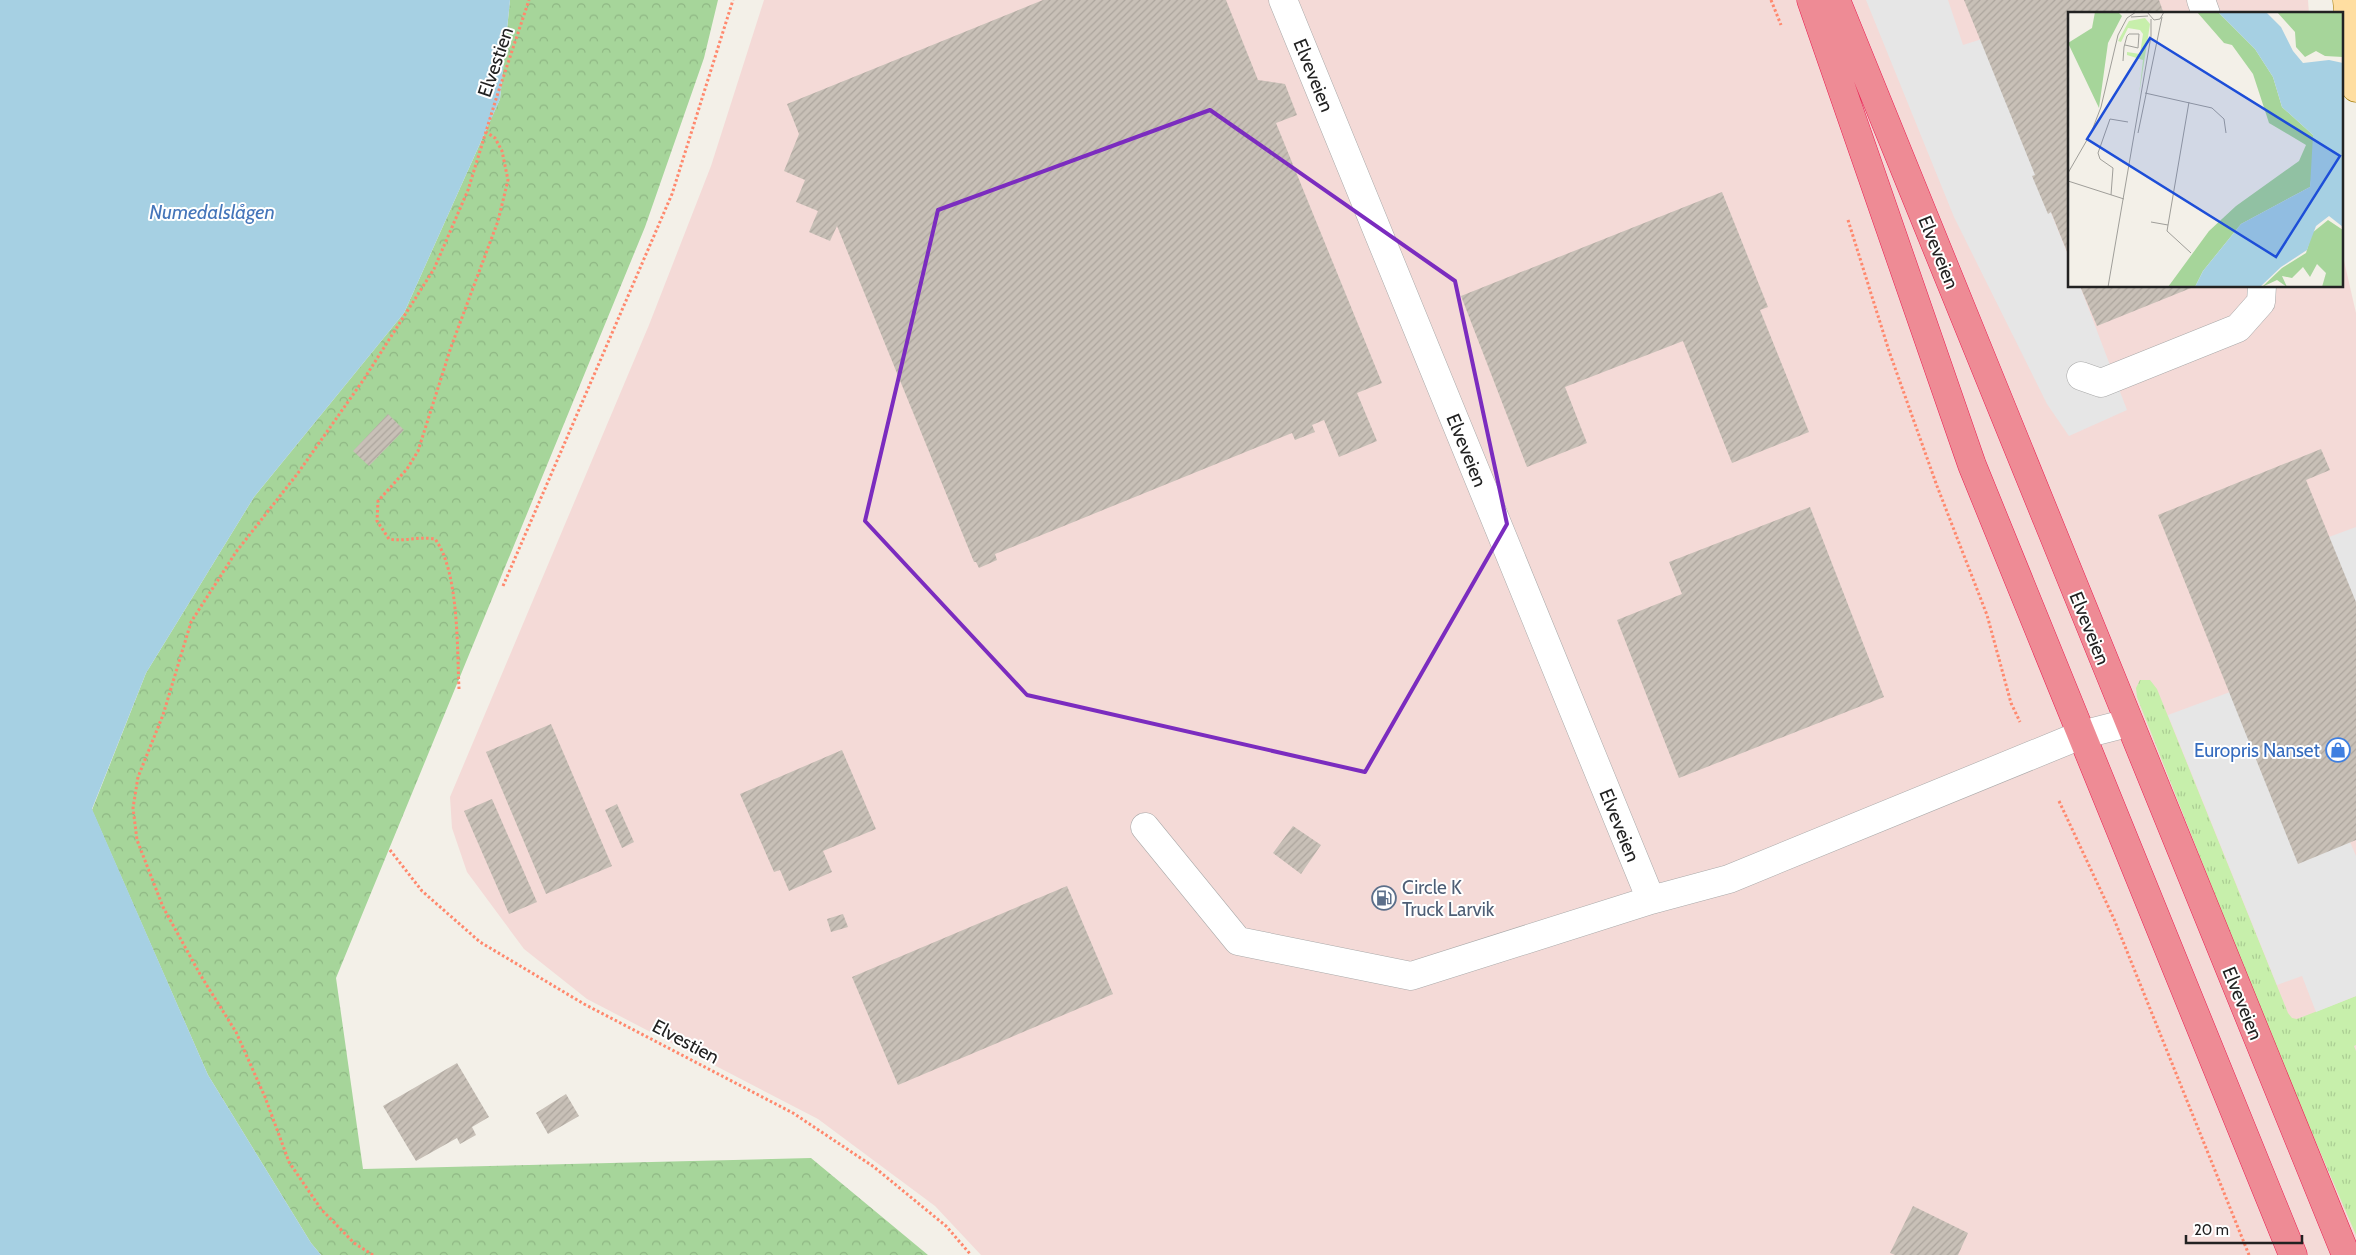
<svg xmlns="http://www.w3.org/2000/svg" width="2356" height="1255" viewBox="0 0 2356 1255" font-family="Cabin,sans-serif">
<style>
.commercial{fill:#f4dad7}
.grass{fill:url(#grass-tufts)}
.forest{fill:url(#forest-crowns)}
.parking{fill:#e6e6e6}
.water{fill:#a6d0e3}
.building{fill:url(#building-hatch)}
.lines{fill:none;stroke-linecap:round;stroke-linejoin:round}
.minor-casing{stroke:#a9a9a9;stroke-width:29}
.major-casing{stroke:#a07800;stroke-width:29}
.highway-casing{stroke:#e91d51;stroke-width:29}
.path{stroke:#ff886d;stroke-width:3;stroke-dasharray:2.5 2.5;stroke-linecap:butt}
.minor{stroke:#fff;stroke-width:28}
.major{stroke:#ffdea1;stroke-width:28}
.highway{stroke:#ee8b95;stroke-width:28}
.marked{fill:none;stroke:#7b2cbf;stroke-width:4;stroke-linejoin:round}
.labels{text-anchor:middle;stroke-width:4;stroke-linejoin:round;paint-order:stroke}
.street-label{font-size:19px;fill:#222;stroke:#fff}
.shop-label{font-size:19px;fill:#366cbe;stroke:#fff;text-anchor:end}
.service-label{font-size:19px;fill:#4e5e75;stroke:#fff;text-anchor:start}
.water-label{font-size:20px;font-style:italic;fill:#4576ba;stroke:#fff}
.inset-road{fill:none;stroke:#9f9e99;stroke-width:1}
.view{fill:#1d4ed8;fill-opacity:0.15;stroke:#1d4ed8;stroke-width:2.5}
.inset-edge{fill:none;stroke:#222;stroke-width:2.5}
</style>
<defs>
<pattern id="grass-tufts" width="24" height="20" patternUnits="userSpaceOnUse" patternTransform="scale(1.25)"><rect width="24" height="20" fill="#c7efab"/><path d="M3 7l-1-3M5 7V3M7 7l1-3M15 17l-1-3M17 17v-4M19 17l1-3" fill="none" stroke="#abcd93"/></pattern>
<pattern id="forest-crowns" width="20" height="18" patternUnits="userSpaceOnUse" patternTransform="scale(1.25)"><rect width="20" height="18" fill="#a6d59a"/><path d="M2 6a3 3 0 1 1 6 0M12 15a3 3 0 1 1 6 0" fill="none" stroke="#8fb784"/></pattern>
<pattern id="building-hatch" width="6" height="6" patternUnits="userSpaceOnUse" patternTransform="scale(1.25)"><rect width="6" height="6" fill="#c8c0b7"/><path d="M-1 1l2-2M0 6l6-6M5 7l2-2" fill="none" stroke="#aca59d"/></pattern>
</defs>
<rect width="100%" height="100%" fill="#f3f0e8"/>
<path class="commercial" d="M764 0H2308L2309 14H2070V286H2342V252L2356 313V1255H981L935 1206 818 1119 587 999 524 949 467 872 452 828 450 797 649 325 711 166Z"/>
<path class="grass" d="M2140 680H2150L2157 689 2288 1013 2292 1018 2297 1019 2356 996V1045L2354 1046 2356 1051V1235L2275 1047 2137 697 2136 688Z"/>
<path class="forest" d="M510 0H718L704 58 645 227 336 978 363 1169 811 1158 928 1255H321L311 1243 208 1075 92 810 146 673 254 497 404 313 500 99Z"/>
<path class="parking" d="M1866 0H1948L1963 45 1982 39 2070 260V286H2080L2127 410 2069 436 2047 404 1954 217Z
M2356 527V604L2329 537Z
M2230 692 2350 842 2356 856V996L2316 1012 2302 976 2277 985 2168 715Z"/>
<path class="water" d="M0 0H510L500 99 404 313 254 497 146 673 92 809 208 1075 311 1243 321 1255H0Z"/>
<path class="building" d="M1043 0H1226L1258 80 1285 84 1297 115 1276 123 1382 383 1357 393 1377 441 1339 457 1324 420 1312 425 1315 432 1295 440 1292 433 995 554 997 560 979 568 976 562H974L837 226 830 241 809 232 818 211 796 202 805 180 784 171 799 134 787 104Z
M1964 0H2159L2164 14H2070V259L2051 212 2048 214 2032 176 2035 175Z
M1722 192 1768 307 1760 310 1809 432 1732 463 1683 341 1565 387 1587 443 1527 467 1461 296Z
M2080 286H2196L2097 326Z
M388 414 404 430 369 466 353 451Z
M2321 449 2330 470 2306 480 2356 602V840L2298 864 2158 515Z
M1810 507 1884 697 1679 778 1617 620 1682 594 1669 562Z
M551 724 612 866 546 894 486 752Z
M842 750 876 829 823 851 832 872 789 891 780 870 774 872 740 794Z
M492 799 537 902 509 914 464 811Z
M617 804 634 842 622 848 605 810Z
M1293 826 1321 845 1301 874 1273 853Z
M1067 886 1113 994 898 1085 852 977Z
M843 914 848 927 831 932 827 919Z
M457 1063 489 1117 472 1127 476 1135 460 1144 457 1138 416 1161 383 1106Z
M566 1094 579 1116 548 1134 536 1113Z
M1913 1206 1968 1233 1958 1255H1895L1890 1253Z"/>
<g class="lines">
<g class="minor-casing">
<path id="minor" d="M1283 0 1651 900
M2201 0 2206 14
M2081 376 2101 383 2238 328 2261 302 2262 286
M1145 827 1238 941 1411 976 1651 900 1729 879 2081 735 2128 723"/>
</g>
<g class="major-casing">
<path id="major" d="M2347 0 2356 88"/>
</g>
<g class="highway-casing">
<path id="highway" d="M1811 0 1972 465 2293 1255
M1836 0 2346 1255"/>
</g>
<path class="path" d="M1771 0 1781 25
M1848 220 1889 351 1937 486 1987 615 2011 703 2020 722
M503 586 672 194 733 0
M459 689C457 648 459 571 435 539 418 536 405 542 389 539L377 521 378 501 407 469 418 451 451 347 498 221 508 180 502 151 495 138 486 132
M2059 801 2114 919 2249 1255
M390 850 422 891 480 942 584 1004 793 1113 874 1167 946 1226 971 1255
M373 1255 354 1243 321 1209 289 1162 265 1097 236 1032 201 976 163 907 137 840 133 808 138 777 163 715 191 622 236 552 298 473 364 379 434 269 468 190 496 99 529 0"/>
<use href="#minor" class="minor"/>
<use href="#major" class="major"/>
<use href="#highway" class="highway"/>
</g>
<path class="marked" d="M1210 110 1455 281 1507 524 1365 772 1027 695 865 521 938 210Z"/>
<defs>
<g id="shop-ring" transform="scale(1.25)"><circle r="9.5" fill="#fff" stroke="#3f7fe0" stroke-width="1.5"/><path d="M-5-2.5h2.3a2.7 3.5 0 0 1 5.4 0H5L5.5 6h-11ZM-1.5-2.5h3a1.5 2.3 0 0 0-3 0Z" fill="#3f7fe0"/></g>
<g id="fuel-ring" transform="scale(1.25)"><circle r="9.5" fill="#fff" stroke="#5c6f8a" stroke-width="1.5"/><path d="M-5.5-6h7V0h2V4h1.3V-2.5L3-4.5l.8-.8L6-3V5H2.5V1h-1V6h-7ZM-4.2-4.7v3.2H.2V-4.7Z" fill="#5c6f8a"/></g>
</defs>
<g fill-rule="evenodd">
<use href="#shop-ring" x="2338" y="750"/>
<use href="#fuel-ring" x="1384" y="898"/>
</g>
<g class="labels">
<g class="street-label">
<text transform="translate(495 62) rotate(-71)" y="7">Elvestien</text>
<text transform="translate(1314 75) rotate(68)" y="7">Elveveien</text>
<text transform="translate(1939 252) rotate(68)" y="7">Elveveien</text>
<text transform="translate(1467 450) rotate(68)" y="7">Elveveien</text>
<text transform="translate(2090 628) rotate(68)" y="7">Elveveien</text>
<text transform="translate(1620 825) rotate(68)" y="7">Elveveien</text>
<text transform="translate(2243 1003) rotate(68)" y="7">Elveveien</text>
<text transform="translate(686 1041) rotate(28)" y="7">Elvestien</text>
</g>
<g class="shop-label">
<text x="2320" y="757">Europris Nanset</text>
</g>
<g class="service-label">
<text x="1402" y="894">Circle K<tspan x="1402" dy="22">Truck Larvik</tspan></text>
</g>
<g class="water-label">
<text x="212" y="219">Numedalslågen</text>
</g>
</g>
<g transform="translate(2068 12)">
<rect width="275" height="275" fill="#f3f0e8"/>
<path d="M77 6 82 12 71 83 75 48 59 43V40L72 42 75 22 72 18 60 16 53 30 50 29 61 9Z" fill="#c7efab"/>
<path d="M27 0H50L54 4 40 31 31 96 0 31 24 16ZM129 0H150L187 37 205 65 214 95 245 123 246 148 242 175 173 212 135 259 127 275H100L141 219 168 194 231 149 238 133 201 111 185 62 164 33 156 31ZM209 0H275V45L257 44 248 39 237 45 228 35 227 20ZM260 208 275 218V275H254L258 261 249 252 242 265 235 255 224 266 214 264 219 275 209 268 194 275 214 256 238 241 244 221Z" fill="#a6d59a"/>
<path d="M150 0H198L213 15 225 39 235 51 261 48 275 51V215L261 204 248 214 239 238 213 255 192 275H127L135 259 173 212 242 175 245 123 214 95 205 65 187 37Z" fill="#a6d0e3"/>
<path class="inset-road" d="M79 0 86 8 92 7 96 0M63 5 80 4M55 49 56 35 59 24 61 22H71L70 36 57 33M77 81 144 96 156 107 158 121M121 90 99 219 123 241M70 121 94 5M0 161 23 121 33 95 50 23 59 6 68 0M0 169 56 187M43 183 45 156 32 147 30 141 42 107 60 110M83 210 100 213M40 275 83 24V7"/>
<path class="view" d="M82 26 272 144 208 245 19 127Z"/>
<rect width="275" height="275" class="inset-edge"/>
</g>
<path d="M2186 1235v8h116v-8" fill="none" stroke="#222222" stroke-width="2.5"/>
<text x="2194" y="1235" font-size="15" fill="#222222" stroke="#ffffff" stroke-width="4" paint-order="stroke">20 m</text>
</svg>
